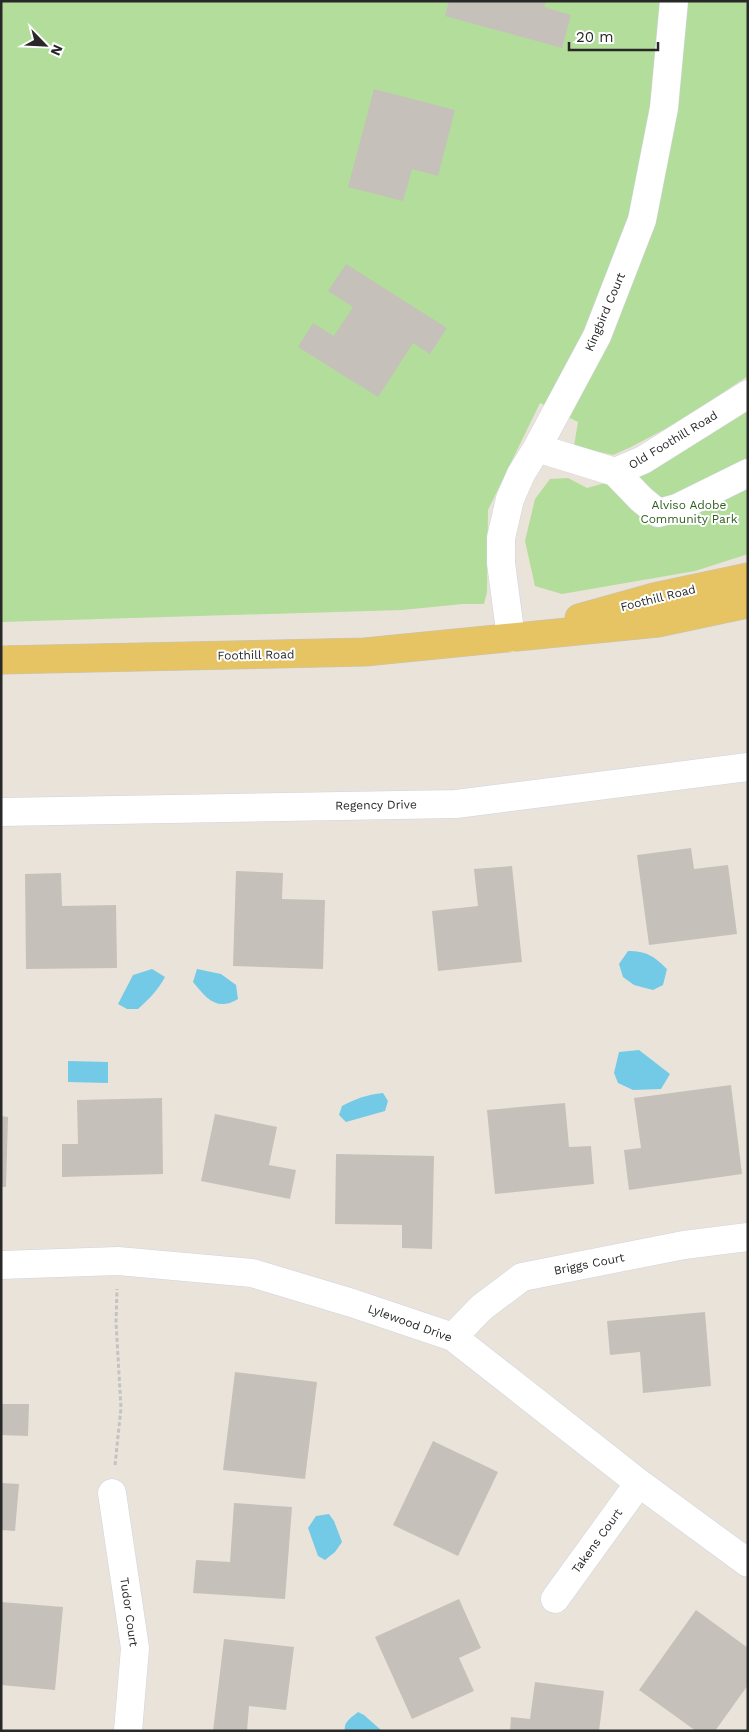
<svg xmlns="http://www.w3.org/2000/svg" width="749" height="1732" viewBox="0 0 749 1732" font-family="'Work Sans',sans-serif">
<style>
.green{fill:#b3dd9a}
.water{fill:#73cae6}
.building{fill:#c5c0ba}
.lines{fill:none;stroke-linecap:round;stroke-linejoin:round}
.minor-casing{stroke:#d0d3e0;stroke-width:29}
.major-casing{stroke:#c3c3c3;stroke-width:29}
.path{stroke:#c3c3c3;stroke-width:3;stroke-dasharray:4 2.5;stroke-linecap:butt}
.minor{stroke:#fff;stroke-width:28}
.major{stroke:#e6c463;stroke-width:28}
.labels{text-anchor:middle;stroke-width:4;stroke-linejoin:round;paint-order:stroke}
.street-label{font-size:12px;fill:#282828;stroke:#fff}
.park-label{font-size:12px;fill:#2d5f1e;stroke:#fff}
</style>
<rect width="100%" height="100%" fill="#eae3da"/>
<path class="green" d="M1 1H748V376L680 421 631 447 613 455 574 446 578 422 540 403 488 510 487 592 484 604H463L402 610 1 622Z
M748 410V554L695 571 562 594 535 586 525 541 535 499 550 479 568 478 587 488 641 473Z"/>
<path class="water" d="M628 951C646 951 654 956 667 969L663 985 653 990 634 985 623 977 619 964Z
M152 969 165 977C158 990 149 999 138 1009H127L118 1004 133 975Z
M197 969 221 974 236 985 238 999C217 1012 206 998 193 982Z
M639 1050 670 1074 661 1089 633 1090 618 1083 614 1073 619 1052Z
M68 1061 108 1062V1083L68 1082Z
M383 1093 388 1101 385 1111 346 1122 339 1115 342 1106C357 1098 366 1095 383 1093Z
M329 1514 334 1521 342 1542 335 1552 325 1560 318 1556 308 1528 316 1516Z
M358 1712 364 1715 382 1731H345C343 1722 351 1718 358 1712Z"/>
<path class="building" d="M449 1H546L544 7 571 15 562 48 445 16Z
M374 89 455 110 438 176 412 169 403 201 348 187Z
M346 264 447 328 430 354 413 343 378 397 298 347 313 323 334 336 353 307 328 291Z
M691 848 694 869 728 865 737 934 649 945 637 855Z
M512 866 522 962 438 971 432 911 478 906 474 869Z
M236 871 283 873 282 899 325 900 323 969 233 966Z
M61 873 62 906 116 905 117 968 26 969 25 874Z
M731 1085 742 1174 629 1190 624 1150 641 1148 634 1098Z
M162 1098 163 1174 62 1177V1144H78L77 1100Z
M565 1103 569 1147 591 1146 594 1184 495 1194 487 1110Z
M215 1114 277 1127 269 1165 296 1170 290 1199 201 1181Z
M1 1116 8 1117 6 1187H1Z
M336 1154 434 1156 432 1249 402 1248V1225L335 1224Z
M705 1312 711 1386 643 1393 640 1352 610 1355 607 1321Z
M235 1372 317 1382 305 1479 223 1470Z
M1 1404H29L28 1436 1 1435Z
M433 1441 498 1472 458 1556 393 1525Z
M1 1483 19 1484 15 1531 1 1530Z
M234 1503 292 1507 285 1599 193 1593 196 1560 230 1562Z
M459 1599 481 1648 459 1658 474 1691 412 1719 375 1637Z
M1 1602 63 1607 55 1690 1 1685Z
M696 1610 748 1648V1685L715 1731H696L639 1690Z
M224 1639 294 1647 286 1710 249 1706 247 1731H213Z
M535 1682 604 1691 599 1731H510L511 1717 530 1719Z"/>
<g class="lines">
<g class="minor-casing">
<path id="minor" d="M537 448 615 472 643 460 748 394
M615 472 641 499 658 513 677 508 748 473
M511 638 501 563V538L510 499 521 474 537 448 597 336 642 220 664 108 674 1
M1 812 456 804 748 767
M1 1265 118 1261 252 1273 352 1303 453 1337 639 1483 748 1563
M453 1337 481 1308 522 1277 684 1245 748 1237
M112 1493 135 1648 128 1731
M555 1599 639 1483"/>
</g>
<g class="major-casing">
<path id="major" d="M579 618 654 597 748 577
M1 660 365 652 658 623 748 604"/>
</g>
<path class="path" d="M115 1465 121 1408 116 1322 117 1289"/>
<use href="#minor" class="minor"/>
<use href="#major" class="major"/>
</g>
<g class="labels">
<g class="street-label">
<text transform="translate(605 312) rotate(-67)" y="4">Kingbird Court</text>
<text transform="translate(673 440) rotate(-31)" y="4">Old Foothill Road</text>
<text transform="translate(658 598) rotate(-14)" y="4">Foothill Road</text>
<text transform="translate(256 655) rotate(-1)" y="4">Foothill Road</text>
<text transform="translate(376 805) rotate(-1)" y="4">Regency Drive</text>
<text transform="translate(589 1264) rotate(-11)" y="4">Briggs Court</text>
<text transform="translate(410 1323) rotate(20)" y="4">Lylewood Drive</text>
<text transform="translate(597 1541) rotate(-54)" y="4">Takens Court</text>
<text transform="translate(129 1612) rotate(82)" y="4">Tudor Court</text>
</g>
<g class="park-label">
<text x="689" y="509">Alviso Adobe<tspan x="689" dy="14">Community Park</tspan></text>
</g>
</g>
<rect width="749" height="1732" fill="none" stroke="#282828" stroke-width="5"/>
<g transform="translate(45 45) rotate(114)" stroke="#ffffff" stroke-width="4" paint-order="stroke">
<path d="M0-4L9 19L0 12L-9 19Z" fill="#282828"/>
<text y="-8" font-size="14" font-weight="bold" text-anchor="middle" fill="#282828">N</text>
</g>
<path d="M569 42v8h89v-8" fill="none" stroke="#282828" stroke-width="2.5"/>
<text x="576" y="42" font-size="15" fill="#282828" stroke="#ffffff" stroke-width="4" paint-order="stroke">20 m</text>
</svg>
